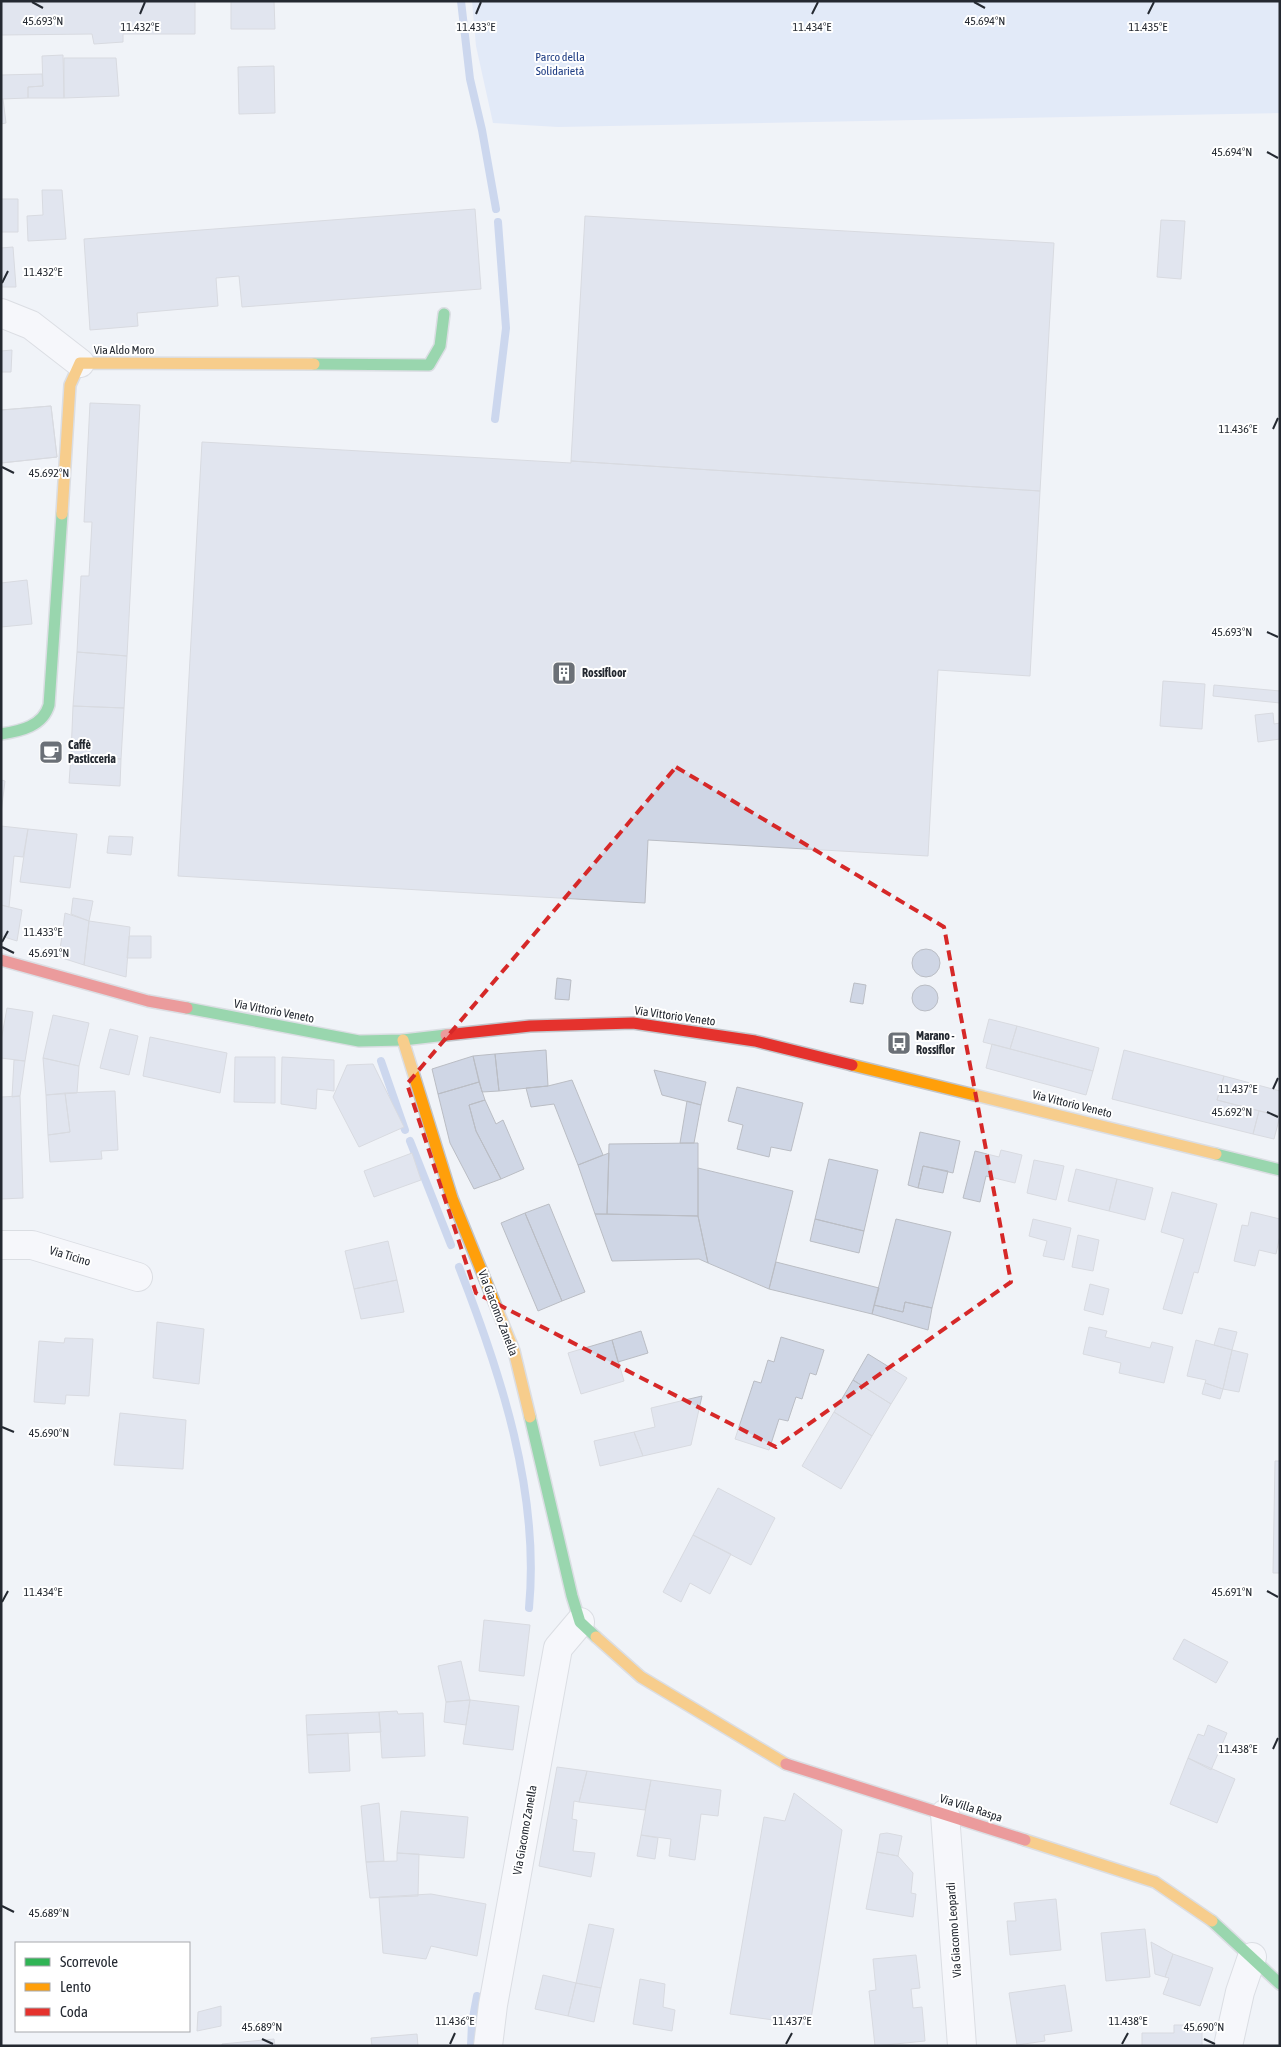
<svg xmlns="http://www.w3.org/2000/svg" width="1281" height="2047" viewBox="0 0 1281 2047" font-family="'Asap Condensed',sans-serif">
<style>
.green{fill:#d1dff9}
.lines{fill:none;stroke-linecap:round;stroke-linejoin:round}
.stream{stroke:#a0b7e2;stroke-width:8}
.building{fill:#cfd6e5;stroke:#babdc4}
.street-casing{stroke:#c1c5cb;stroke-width:30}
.fast-casing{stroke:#c1c5cb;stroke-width:14}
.slow-casing{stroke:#c1c5cb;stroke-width:14}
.jam-casing{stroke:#c1c5cb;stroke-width:14}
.street{stroke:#fdfdfe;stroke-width:28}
.fast{stroke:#30b455;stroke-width:11}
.slow{stroke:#ff9f0a;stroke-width:11}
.jam{stroke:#e5322d;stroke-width:11}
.marked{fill:none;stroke:#d62828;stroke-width:4;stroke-dasharray:10 6;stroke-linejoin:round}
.ticks{fill:none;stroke:#242931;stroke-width:2}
.labels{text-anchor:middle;stroke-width:4;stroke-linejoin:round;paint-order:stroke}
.park-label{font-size:12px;fill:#1c3b82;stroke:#fff}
.street-label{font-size:12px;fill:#242931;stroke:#fff}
.poi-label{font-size:12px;font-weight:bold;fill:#242931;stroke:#fff;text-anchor:start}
.ticks-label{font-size:12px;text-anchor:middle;fill:#242931;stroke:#fff;stroke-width:4;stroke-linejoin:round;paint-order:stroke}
</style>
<rect width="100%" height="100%" fill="#f0f3f8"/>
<path class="green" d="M472 1H1280V113L558 127 493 123 476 46Z"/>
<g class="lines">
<path class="stream" d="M461 1 470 79 482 130 496 209
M495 419 506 328 498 222
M381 1061 405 1130
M410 1141 451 1245
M459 1267C501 1374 540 1493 529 1608
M471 2046 472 2023 477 1996"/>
</g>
<path class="building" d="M1 1H195V34H123V42L94 44 92 34 1 35Z
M231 1H274L275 29H231Z
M63 55 64 98H28V87L43 86 42 56Z
M64 58H116L119 96 64 98Z
M274 66 275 113 239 114 238 67Z
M42 74 43 86 28 87V98L1 99V75Z
M1 99H3L6 123 1 124Z
M42 190H62L66 239 28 241 27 216 43 215Z
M1 199H18V232H1Z
M475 209 481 289 242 307 239 276 216 278 218 306 137 313 138 326 90 330 84 239Z
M585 216 1054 243 1040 491 571 461Z
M1161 220 1185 221 1181 279 1157 277Z
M13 247 16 287H1V248Z
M12 350 11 372H1V351Z
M90 403 140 405 127 656 77 652 81 576H89L92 522H84Z
M51 406 57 457 1 463V410Z
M51 406 57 457 1 463V410Z
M202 442 571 463V461L1040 491 1030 676 938 670 928 856 648 840 645 903 178 876Z
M27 580 32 624 1 627V583Z
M77 652 127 656 124 708 73 706Z
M1163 681 1205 684 1202 729 1160 726Z
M1214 685 1280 691V703L1213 696Z
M73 706 124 708 121 759 71 755Z
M1273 713 1274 724 1280 723V739L1258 742 1255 715Z
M71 755 121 759 120 786 69 783Z
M1 780 5 781 1 813Z
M1 826 28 829 23 857 14 856 9 907 1 905Z
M28 829 77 834 70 888 20 882Z
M109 836 133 837 131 855 107 853Z
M73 898 93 901 89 921 71 914Z
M1 905 22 910 17 941 1 936Z
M65 913 89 921 84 965 59 957Z
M89 921 130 927 126 977 84 965Z
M129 936H151V958H127Z
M912 963a14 14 0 1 1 28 0a14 14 0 1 1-28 0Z
M557 978 571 980 569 1000 555 999Z
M854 983 866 985 863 1004 850 1002Z
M912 998a13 13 0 1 1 26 0a13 13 0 1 1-26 0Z
M7 1008 33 1012 25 1061 1 1058V1041Z
M53 1015 89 1023 79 1066 43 1058Z
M989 1019 1017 1026 1010 1049 983 1042Z
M1017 1026 1099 1048 1093 1071 1010 1049Z
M110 1029 138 1036 129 1075 100 1068Z
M150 1037 227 1053 220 1093 143 1076Z
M992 1044 1093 1071 1086 1095 986 1068Z
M546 1050 548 1086 499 1091 495 1054Z
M1124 1050 1224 1076 1217 1100 1259 1111 1253 1134 1112 1099Z
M495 1054 499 1091 482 1092 473 1056Z
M473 1056 479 1082 438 1094 432 1069Z
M235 1057H275V1103L234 1102Z
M282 1057 334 1060V1091L317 1089 316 1109 281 1104Z
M43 1058 79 1066 77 1093 46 1095Z
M14 1060 25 1061 20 1096 12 1097Z
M373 1064 404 1127 359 1147 333 1097 347 1065Z
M654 1070 706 1082 701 1105 662 1095Z
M1224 1076 1280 1091V1116L1217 1100Z
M572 1080 603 1155 578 1165 554 1104 531 1107 526 1088 548 1086Z
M479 1082 485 1100 469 1105 476 1131 501 1179 474 1189 450 1143 438 1094Z
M737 1087 803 1103 791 1151 771 1147 769 1157 737 1149 743 1125 728 1121Z
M115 1091 118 1150 101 1151 102 1159 50 1162 48 1135 70 1132 65 1093Z
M65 1093 70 1132 48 1135 46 1095Z
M20 1096 23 1198 1 1199V1097Z
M485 1100 496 1124 503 1120 524 1169 501 1179 476 1131 469 1105Z
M687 1101 701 1105 694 1143H680Z
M1259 1111 1280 1116 1274 1139 1253 1134Z
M920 1132 960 1141 953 1173 923 1166 918 1188 908 1185Z
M698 1143V1216L607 1214 609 1144Z
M1001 1150 1022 1155 1015 1183 986 1176 980 1202 963 1198 975 1151 999 1157Z
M412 1153 421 1180 374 1197 364 1171Z
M609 1153 607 1214H595L578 1165Z
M829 1159 878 1170 864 1231 815 1219Z
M1034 1160 1064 1166 1056 1200 1027 1193Z
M923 1166 948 1171 943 1193 918 1188Z
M698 1168 793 1191 769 1289 708 1263 698 1216Z
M1076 1169 1117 1179 1109 1211 1068 1201Z
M1117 1179 1153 1188 1145 1220 1109 1211Z
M1172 1192 1217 1204 1198 1273 1194 1272 1182 1314 1163 1309 1184 1239 1161 1232Z
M549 1204 585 1292 562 1301 525 1213Z
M1251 1212 1280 1219V1235L1276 1254 1259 1250 1255 1266 1234 1261 1242 1225 1248 1226Z
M525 1213 562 1301 538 1311 501 1223Z
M595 1214 698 1216 708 1263 699 1259 612 1261Z
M815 1219 864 1231 859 1253 810 1241Z
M896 1219 951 1232 932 1308 905 1302 903 1312 874 1305Z
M1033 1219 1071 1228 1064 1260 1043 1256 1047 1241 1029 1236Z
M1078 1235 1099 1240 1093 1271 1072 1267Z
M388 1241 397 1280 354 1289 345 1251Z
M776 1262 879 1288 872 1314 769 1289Z
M397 1280 404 1312 361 1319 354 1289Z
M1090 1284 1109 1289 1103 1315 1084 1310Z
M905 1302 932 1308 928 1330 872 1314 874 1305 903 1312Z
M157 1322 204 1329 199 1384 153 1378Z
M1089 1327 1107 1331 1105 1337 1150 1348 1152 1342 1173 1347 1164 1383 1119 1373 1121 1363 1083 1354Z
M1219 1328 1237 1332 1232 1350 1214 1345Z
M641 1331 648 1353 618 1362 612 1340Z
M781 1337 824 1350 816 1375 810 1373 802 1399 796 1397 788 1421 779 1419 769 1450 735 1439 754 1381 761 1383 768 1360 774 1362Z
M65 1338 93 1339 89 1396 66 1395 65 1404 34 1402 39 1341 64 1343Z
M612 1340 624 1381 581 1394 568 1353Z
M1196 1340 1232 1350 1223 1389 1205 1383 1206 1380 1187 1376Z
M1232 1350 1248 1354 1239 1392 1223 1389Z
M868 1354 907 1378 891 1404 853 1380Z
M853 1380 891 1404 872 1436 834 1412Z
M1205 1383 1223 1389 1220 1399 1202 1394Z
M702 1396 691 1445 643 1456 634 1432 655 1427 651 1408Z
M834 1412 872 1436 841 1489 802 1466Z
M120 1413 186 1420 183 1469 114 1465Z
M634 1432 643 1456 600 1466 594 1441Z
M1275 1461H1280V1573H1273Z
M718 1488 775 1518 751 1565 693 1535Z
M693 1535 731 1554 710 1594 690 1583 681 1602 663 1592Z
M484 1620 530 1625 524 1676 479 1671Z
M1184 1639 1228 1662 1216 1683 1173 1659Z
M461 1661 470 1700 446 1702 438 1666Z
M470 1700 466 1725 444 1722 446 1702Z
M470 1700 519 1706 513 1750 463 1744Z
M397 1711 398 1714 423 1713 425 1756 382 1758 379 1712Z
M379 1712 381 1732 307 1735 306 1715Z
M1208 1725 1227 1733 1211 1770 1188 1758 1198 1734 1204 1736Z
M348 1733 350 1771 309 1773 307 1735Z
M1188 1758 1235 1779 1217 1823 1170 1804Z
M557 1767 587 1771 579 1802 574 1801 572 1819 577 1820 573 1851 595 1853 591 1877 539 1866Z
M587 1771 651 1780 645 1810 579 1802Z
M651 1780 721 1790 718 1816 701 1814 695 1860 669 1856 671 1839 641 1835Z
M794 1793 842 1830 810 2025 730 2014 764 1817 785 1821Z
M379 1803 384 1861 366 1862 361 1806Z
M401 1811 468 1817 464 1858 397 1853Z
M887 1833 902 1836 898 1856 877 1852 880 1834Z
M641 1835 658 1838 655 1859 637 1856Z
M877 1852 898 1856 913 1873 911 1893 916 1894 913 1917 866 1909Z
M397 1853 419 1854 418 1896 370 1898 366 1862 397 1861Z
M431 1894 486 1904 477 1956 431 1946 426 1959 383 1953 379 1897Z
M1056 1899 1061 1950 1010 1955 1007 1921H1016L1014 1903Z
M589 1924 614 1929 601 1988 576 1983Z
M1145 1929 1150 1977 1106 1981 1101 1933Z
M1151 1942 1173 1954 1165 1977 1155 1974Z
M1173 1954 1213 1968 1200 2006 1163 1994 1169 1978 1165 1977Z
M916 1955 920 1988 911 1989 913 2008 922 2007 925 2041 875 2046 869 1991 876 1990 873 1959Z
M543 1975 576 1983 568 2016 535 2009Z
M640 1979 665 1984 663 2007 675 2010 672 2031 633 2024Z
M576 1983 601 1988 594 2022 568 2016Z
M1065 1985 1072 2031 1044 2035 1045 2041 1017 2045 1009 1993Z
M221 2006V2026L197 2031 198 2012Z
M1174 2025H1202V2046H1142V2033H1174Z
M417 2034 418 2046H372L371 2038Z
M274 2039 275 2046H222V2044Z"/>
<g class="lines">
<g class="street-casing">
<path id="street" d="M1 313 31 325 80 363
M1 1245H32L138 1277
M945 1814 962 2046
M488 2046 493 2005 558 1648 580 1622
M1228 2046 1240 1992 1252 1957"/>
</g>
<g class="fast-casing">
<path id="fast" d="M314 364 429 365 440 346 444 314
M1 734C21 731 43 726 49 705L62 514
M187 1008 359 1041 403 1040 446 1035
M1216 1154 1280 1170
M530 1417 572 1596 580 1622 596 1637
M1212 1921 1280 1984"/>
</g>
<g class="slow-casing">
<path id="slow" d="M62 514 70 385 80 363 314 364
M403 1040 452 1198 514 1351 530 1417
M852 1065 1216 1154
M596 1637 641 1677 786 1764
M1025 1840 1155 1882 1212 1921"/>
</g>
<g class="jam-casing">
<path id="jam" d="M1 960 148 1001 187 1008
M446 1035 530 1026 633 1023 755 1041 852 1065
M786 1764 1025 1840"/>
</g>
<use href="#street" class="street"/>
<use href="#fast" class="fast"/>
<use href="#slow" class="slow"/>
<use href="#jam" class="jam"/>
</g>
<path d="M0 0H1281V2047H0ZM676 767 944 927 1011 1282 776 1447 476 1293 407 1084Z" fill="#f0f3f8" fill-opacity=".55" fill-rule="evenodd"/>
<path class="marked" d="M676 767 944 927 1011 1282 776 1447 476 1293 407 1084Z"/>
<path class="ticks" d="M32 2 43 8M974 2 985 8M140 14 145 2M476 14 481 2M812 14 818 2M1148 14 1154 2M1267 152 1278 158M2 283 8 271M1273 429 1278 418M2 467 14 473M1267 632 1278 637M2 942 8 931M2 947 14 953M1273 1089 1278 1078M1267 1112 1278 1117M2 1427 14 1432M1267 1591 1278 1597M2 1602 8 1591M1273 1749 1278 1738M2 1906 14 1912M262 2039 273 2044M1204 2039 1215 2044M450 2044 455 2033M786 2044 792 2033M1122 2044 1128 2033"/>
<defs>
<g id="building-square" transform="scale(1.25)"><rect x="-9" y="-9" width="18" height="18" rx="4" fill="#6b7077" stroke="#fff"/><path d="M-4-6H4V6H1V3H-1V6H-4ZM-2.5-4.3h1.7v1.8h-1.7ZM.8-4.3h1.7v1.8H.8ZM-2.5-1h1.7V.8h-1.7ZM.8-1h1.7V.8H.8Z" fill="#fff"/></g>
<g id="cafe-square" transform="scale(1.25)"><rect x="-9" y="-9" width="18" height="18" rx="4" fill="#6b7077" stroke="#fff"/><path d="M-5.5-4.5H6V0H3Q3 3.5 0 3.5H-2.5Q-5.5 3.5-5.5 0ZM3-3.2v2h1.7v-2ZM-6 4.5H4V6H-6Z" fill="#fff"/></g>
<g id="bus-square" transform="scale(1.25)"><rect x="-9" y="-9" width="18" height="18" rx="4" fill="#6b7077" stroke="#fff"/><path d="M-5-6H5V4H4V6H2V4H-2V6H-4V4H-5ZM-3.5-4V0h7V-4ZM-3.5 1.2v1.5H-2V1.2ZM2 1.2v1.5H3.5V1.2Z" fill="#fff"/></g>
</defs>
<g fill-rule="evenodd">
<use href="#building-square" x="564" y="673"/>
<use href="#cafe-square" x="51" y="752"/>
<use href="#bus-square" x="899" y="1043"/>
</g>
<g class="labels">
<g class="park-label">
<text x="560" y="61">Parco della<tspan x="560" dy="14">Solidarietà</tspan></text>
</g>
<g class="street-label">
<text x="124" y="354">Via Aldo Moro</text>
<text transform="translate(274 1011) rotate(11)" y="4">Via Vittorio Veneto</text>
<text transform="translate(675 1016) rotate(8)" y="4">Via Vittorio Veneto</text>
<text transform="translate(1072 1104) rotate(14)" y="4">Via Vittorio Veneto</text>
<text transform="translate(70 1256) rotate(17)" y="4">Via Ticino</text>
<text transform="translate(498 1313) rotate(69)" y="4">Via Giacomo Zanella</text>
<text transform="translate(971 1808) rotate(18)" y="4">Via Villa Raspa</text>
<text transform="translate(525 1830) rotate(-80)" y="4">Via Giacomo Zanella</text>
<text transform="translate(954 1930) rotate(-94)" y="4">Via Giacomo Leopardi</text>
</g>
<g class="poi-label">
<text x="582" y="677">Rossifloor</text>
<text x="68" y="749">Caffè<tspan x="68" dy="14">Pasticceria</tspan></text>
<text x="916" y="1040">Marano -<tspan x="916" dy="14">Rossiflor</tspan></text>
</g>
</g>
<g class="ticks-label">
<text x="43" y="25">45.693°N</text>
<text x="985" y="25">45.694°N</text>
<text x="140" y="31">11.432°E</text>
<text x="476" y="31">11.433°E</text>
<text x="812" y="31">11.434°E</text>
<text x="1148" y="31">11.435°E</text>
<text x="1232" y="156">45.694°N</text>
<text x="43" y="276">11.432°E</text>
<text x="1238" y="433">11.436°E</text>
<text x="49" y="477">45.692°N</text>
<text x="1232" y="636">45.693°N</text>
<text x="43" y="936">11.433°E</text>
<text x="49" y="957">45.691°N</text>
<text x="1238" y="1093">11.437°E</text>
<text x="1232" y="1116">45.692°N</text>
<text x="49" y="1437">45.690°N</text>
<text x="43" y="1596">11.434°E</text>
<text x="1232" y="1596">45.691°N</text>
<text x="1238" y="1753">11.438°E</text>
<text x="49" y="1917">45.689°N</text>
<text x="455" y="2025">11.436°E</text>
<text x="792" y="2025">11.437°E</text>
<text x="1128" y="2025">11.438°E</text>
<text x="262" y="2031">45.689°N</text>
<text x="1204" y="2031">45.690°N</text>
</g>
<rect width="1281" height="2047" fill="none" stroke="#242931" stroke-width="5"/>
<rect x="15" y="1942" width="175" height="90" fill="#ffffff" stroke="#a7a9ad"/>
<rect x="25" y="1958" width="25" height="8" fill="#30b455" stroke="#a7a9ad"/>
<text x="60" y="1967" font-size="15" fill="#242931">Scorrevole</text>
<rect x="25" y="1983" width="25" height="8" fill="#ff9f0a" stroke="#a7a9ad"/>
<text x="60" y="1992" font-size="15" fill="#242931">Lento</text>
<rect x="25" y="2008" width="25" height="8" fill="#e5322d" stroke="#a7a9ad"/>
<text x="60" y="2017" font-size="15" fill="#242931">Coda</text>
</svg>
